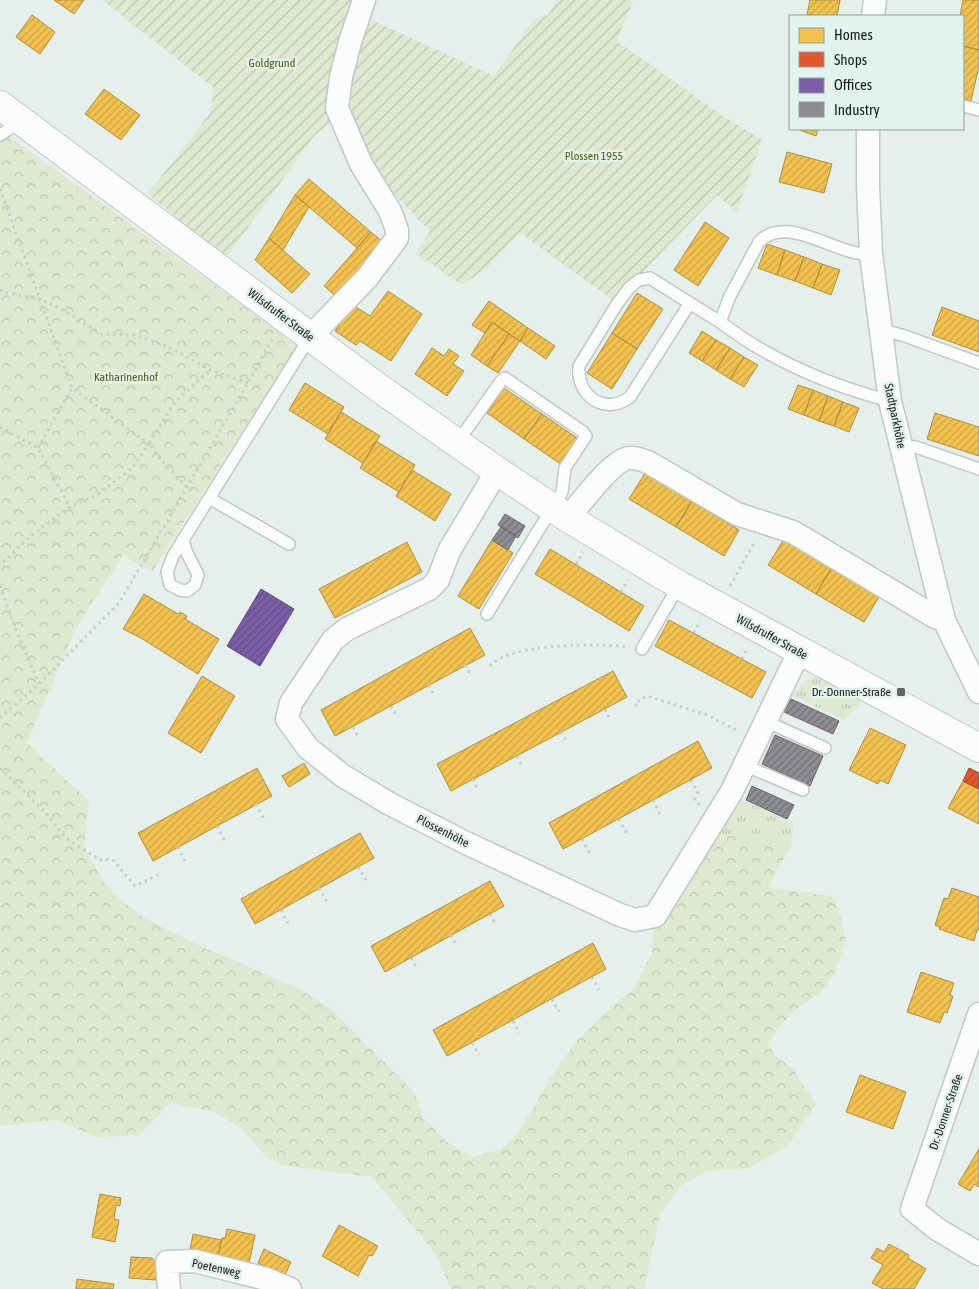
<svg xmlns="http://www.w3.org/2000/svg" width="979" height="1289" viewBox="0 0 979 1289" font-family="'Asap Condensed',sans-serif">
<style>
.grass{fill:url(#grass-tufts)}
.forest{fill:url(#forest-crowns)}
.garden{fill:url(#garden-furrows)}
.homes{fill:url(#homes-hatch);stroke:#b0903e}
.shops{fill:url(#shops-hatch);stroke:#a64528}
.offices{fill:url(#offices-hatch);stroke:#5d4a7d}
.industry{fill:url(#industry-hatch);stroke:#696b6e}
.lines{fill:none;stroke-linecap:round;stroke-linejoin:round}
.service-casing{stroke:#c1c8c5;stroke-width:14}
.minor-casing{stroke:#c1c8c5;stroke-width:25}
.secondary-casing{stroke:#c1c8c5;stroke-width:30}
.path{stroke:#c9cdcb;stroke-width:3;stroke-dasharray:2.5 4;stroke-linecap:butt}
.service{stroke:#fbfdfc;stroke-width:11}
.minor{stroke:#fbfdfc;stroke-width:22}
.secondary{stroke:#fbfdfc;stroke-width:28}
.poi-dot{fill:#5e6663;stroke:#e1f3ec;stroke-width:2}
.labels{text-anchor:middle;stroke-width:5;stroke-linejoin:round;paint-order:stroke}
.park-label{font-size:12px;fill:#4e5f06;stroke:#e1f3ec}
.street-label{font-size:12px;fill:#161c1a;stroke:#e1f3ec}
.poi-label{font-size:12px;fill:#161c1a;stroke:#e1f3ec;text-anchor:end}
</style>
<defs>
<pattern id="grass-tufts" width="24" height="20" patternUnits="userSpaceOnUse" patternTransform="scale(1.25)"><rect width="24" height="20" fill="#dee9d0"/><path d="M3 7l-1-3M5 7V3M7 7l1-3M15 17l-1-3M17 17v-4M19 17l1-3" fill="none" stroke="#bec7b2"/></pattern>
<pattern id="forest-crowns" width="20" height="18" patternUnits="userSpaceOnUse" patternTransform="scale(1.25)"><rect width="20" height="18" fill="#dee9d0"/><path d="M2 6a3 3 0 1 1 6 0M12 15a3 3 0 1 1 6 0" fill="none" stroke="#bec7b2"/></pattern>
<pattern id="garden-furrows" width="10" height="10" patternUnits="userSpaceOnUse" patternTransform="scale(1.25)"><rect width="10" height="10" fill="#dee9d0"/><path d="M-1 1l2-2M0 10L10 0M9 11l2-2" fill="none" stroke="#bec7b2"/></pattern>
<pattern id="homes-hatch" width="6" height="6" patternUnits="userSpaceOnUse" patternTransform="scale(1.25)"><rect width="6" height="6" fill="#f2c14e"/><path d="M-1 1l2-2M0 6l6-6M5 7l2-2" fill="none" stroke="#cfa544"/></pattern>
<pattern id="shops-hatch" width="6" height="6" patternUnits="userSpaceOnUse" patternTransform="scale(1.25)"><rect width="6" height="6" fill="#e4572e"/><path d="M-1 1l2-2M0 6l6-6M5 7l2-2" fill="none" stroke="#b84726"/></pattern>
<pattern id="offices-hatch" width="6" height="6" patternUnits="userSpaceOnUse" patternTransform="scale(1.25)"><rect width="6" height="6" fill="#7b5ea7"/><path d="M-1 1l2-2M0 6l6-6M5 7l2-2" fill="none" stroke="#644d87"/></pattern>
<pattern id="industry-hatch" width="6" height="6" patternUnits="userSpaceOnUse" patternTransform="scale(1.25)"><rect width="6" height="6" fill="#8d8d92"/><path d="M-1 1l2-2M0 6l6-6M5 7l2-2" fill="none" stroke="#727276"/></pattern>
</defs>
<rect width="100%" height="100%" fill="#e5efeb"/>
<path class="grass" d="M818 676 862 701 844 720 791 695 806 681Z
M740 799 794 823 791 846 719 834Z"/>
<path class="forest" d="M10 137 297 345 152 572 123 555 75 629 27 743 89 801 84 847 102 879 116 896 144 918 204 948 227 957 301 990 330 1008 414 1092 423 1117 447 1142 473 1157 501 1150 518 1133 553 1074 578 1039 612 1006 632 991 652 953 654 921 660 916 719 834 791 846 768 887 835 897 846 939 835 973 822 991 799 1007 779 1027 769 1043 773 1054 792 1068 816 1104 788 1145 749 1168 706 1171 680 1186 660 1215 644 1289H451L435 1253 372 1177 282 1165 266 1157 244 1131 216 1112 171 1103 139 1135 98 1137 55 1120 0 1126V142Z"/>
<path class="garden" d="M102 0H355L336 67 330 123 314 136 226 258 148 194 210 113 214 88Z
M557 0H633L617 41 720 114 762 140 737 212 717 195 637 278 617 303 520 233 487 268 462 285 416 253 430 231C391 193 339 139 348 79 351 58 358 37 363 16L494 76 534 19 548 15Z"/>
<path class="homes" d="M54 0H84L74 14Z
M810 0H840L837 16 807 15Z
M963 0H979V50L963 46V16H960Z
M32 15 55 32 40 54 16 37Z
M963 46 979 50V66L971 101 963 99Z
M104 89 140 115 121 140 85 114Z
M797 129H818L816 136Z
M787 152 832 164 824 193 779 182Z
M309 179 371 232 357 248 295 195Z
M295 195 309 207 283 250 269 238Z
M705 222 729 238 698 286 674 270Z
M371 232 385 244 339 299 324 286Z
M269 238 310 274 292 293 255 260Z
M767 244 785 250 777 275 758 268Z
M785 250 804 257 795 281 777 275Z
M804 257 822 264 813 288 795 281Z
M822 264 840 270 831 295 813 288Z
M388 291 422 314 391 361 360 341 356 345 335 331 353 305 370 316Z
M637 293 663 309 637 349 612 333Z
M489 301 528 328 520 341 492 322 485 333 472 325Z
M942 307 979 321V352L932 335Z
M492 322 509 334 487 366 471 355Z
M528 328 555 346 546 359 520 341Z
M702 331 716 340 702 361 689 353Z
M612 333 637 349 612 389 587 373Z
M509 334 520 341 498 373 487 366Z
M716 340 730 348 716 370 702 361Z
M432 348 444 356 449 349 459 356 453 364 464 371 447 396 415 374Z
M730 348 744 357 730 379 716 370Z
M744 357 758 365 744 387 730 379Z
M305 383 344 407 328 434 289 410Z
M798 385 813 390 804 415 788 409Z
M504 388 542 414 524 439 487 413Z
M813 390 828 396 819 421 804 415Z
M828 396 843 402 834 426 819 421Z
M843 402 859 408 849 432 834 426Z
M341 412 380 436 363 463 325 439Z
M935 413 979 427V456L927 439Z
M542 414 580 440 562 465 524 439Z
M376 441 415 465 399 492 360 468Z
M412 470 451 494 435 521 396 496Z
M645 473 692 501 676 527 629 499Z
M692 501 739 530 724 556 676 527Z
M784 539 832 567 816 594 768 565Z
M492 540 513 553 479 609 458 596Z
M407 542 422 572 335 618 319 589Z
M550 549 644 606 629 631 535 574Z
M832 567 880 595 864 622 816 594Z
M144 594 178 614 180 612 187 616 185 619 219 639 198 674 141 638 123 629Z
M669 620 766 672 752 698 655 646Z
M470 628 485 655 335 736 321 710Z
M613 671 627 697 451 791 437 764Z
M202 676 235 696 201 753 168 733Z
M870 728 906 745 888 784 880 780 878 784 849 770Z
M698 741 712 768 563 849 549 823Z
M304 763 310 774 289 787 282 776Z
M257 768 272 796 153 861 138 833Z
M963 781 979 789V824L948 808Z
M360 833 374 858 255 924 241 899Z
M490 881 504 906 385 972 371 946Z
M952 888 979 897V930H977L974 941 939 929 940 927 935 925 944 898 948 899Z
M593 943 606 969 447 1056 433 1030Z
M921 972 954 983 950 995 953 996 947 1013 944 1012 940 1023 907 1012Z
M860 1075 906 1092 893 1129 846 1112Z
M979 1149V1187L974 1184 970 1191 958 1184Z
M100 1194 121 1198 120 1206 116 1205 114 1219 119 1220 115 1242 92 1237Z
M339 1225 378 1246 372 1256 369 1255 358 1276 322 1256Z
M227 1229 255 1235 249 1263 218 1257 222 1238H225Z
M193 1234 221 1240 218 1257 190 1250Z
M889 1244 909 1255 908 1258 926 1269 914 1289H883L872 1283 883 1265 871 1258 877 1248 884 1252Z
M264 1249 291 1262 285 1275 258 1263Z
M131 1257 152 1258 158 1265 156 1280 129 1278Z
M77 1279 114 1284 113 1289H76Z"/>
<path class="shops" d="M969 768 979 773V789L963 781Z"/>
<path class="offices" d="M261 589 294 609 260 666 227 646Z"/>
<path class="industry" d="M505 514 525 526 518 538 498 525Z
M501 527 516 536 508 550 492 540Z
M791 699 839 721 833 734 784 712Z
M775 735 823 756 810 786 762 764Z
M752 786 794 805 787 819 746 800Z"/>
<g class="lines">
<g class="service-casing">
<path id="service" d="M963 106 979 110
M0 135 21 121
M871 254C837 257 787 212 759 242L730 296 720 322C770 360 829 385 890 401
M690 303 630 397C605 416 576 396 579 366L617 304 630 287 639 280 650 278 720 322
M879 329 905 336 979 363
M457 443 501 381 505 378 583 432 586 436 565 468 562 492 487 614
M901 446 916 447 979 469
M209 498 289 544
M183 539 186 551 198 575 195 585 187 591 180 590 170 585 167 572 173 556 310 337
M642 649 679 585
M765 721 825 748
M744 765 803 790"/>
</g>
<g class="minor-casing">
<path id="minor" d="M873 16 875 0
M868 129V186L871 254 890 401 944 620 979 692
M310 337 367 278 397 238V230L390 211 361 164 337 108 341 77 350 42 364 0
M497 471 449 551 438 580 429 589 347 629 333 640 291 703 287 719 308 748 343 776 390 804 466 843 620 915 635 920 655 916 732 791 799 652
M568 518C580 504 612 460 629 458 635 457 642 460 648 462L737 514 793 532 935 617 944 620
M979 1014 912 1209 937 1229 979 1254
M169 1289 167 1262 195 1261 266 1279 290 1289"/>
</g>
<g class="secondary-casing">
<path id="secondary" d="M0 105 379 388 497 471 568 518 679 585 979 748"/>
</g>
<path class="path" d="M0 189 72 388 149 444 131 469 98 494 70 507 32 535 0 565
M0 290 3 292 39 299 54 305 102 334 136 335 173 349 210 370 248 383
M0 427 38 448 70 507
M38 448 72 388
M187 487 168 468 149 444 175 402 210 370
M576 564 583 552
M0 586 16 630 39 684
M730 586 755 541
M621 592 628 580
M694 633 700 621
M742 659 748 647
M465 665 471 676
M490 666C509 643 600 643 628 647
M429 685 434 696
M391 706 397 716
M637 706 635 703 647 696 707 715 738 731
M605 709 610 720
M0 718 39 684 119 603 248 383 273 338
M353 727 358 737
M561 732 567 743
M517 756 522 766
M0 768 46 813 66 838 100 860 112 859 135 886 162 873
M473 779 478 790
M691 780 699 795
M694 798 699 805
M653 800 661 816
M256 804 264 819
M619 819 627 834
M217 826 224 840
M582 839 590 854
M178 847 185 861
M358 867 366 880
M319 888 327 902
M281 910 288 923
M490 914 496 925
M451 935 457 946
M411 958 417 969
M592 977 599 990
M552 999 559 1012
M513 1021 519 1033
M472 1043 479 1055"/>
<use href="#service" class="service"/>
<use href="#minor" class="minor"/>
<use href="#secondary" class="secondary"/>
</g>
<rect class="poi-dot" x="896" y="687" width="10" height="10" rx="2.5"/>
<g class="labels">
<g class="park-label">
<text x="272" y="67">Goldgrund</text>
<text x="594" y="160">Plossen 1955</text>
<text x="126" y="381">Katharinenhof</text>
</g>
<g class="street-label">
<text transform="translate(281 315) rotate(37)" y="4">Wilsdruffer Straße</text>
<text transform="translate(895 416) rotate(78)" y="4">Stadtparkhöhe</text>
<text transform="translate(772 637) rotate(29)" y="4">Wilsdruffer Straße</text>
<text transform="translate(443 831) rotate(27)" y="4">Plossenhöhe</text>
<text transform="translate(946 1112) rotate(-71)" y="4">Dr.-Donner-Straße</text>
<text transform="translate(216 1268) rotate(12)" y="4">Poetenweg</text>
</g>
<g class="poi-label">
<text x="891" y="696">Dr.-Donner-Straße</text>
</g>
</g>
<rect x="789" y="15" width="175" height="115" fill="#e1f3ec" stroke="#909d98"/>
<rect x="799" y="28" width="25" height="15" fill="#f2c14e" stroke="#909d98"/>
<text x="834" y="40" font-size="15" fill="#161c1a">Homes</text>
<rect x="799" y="52" width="25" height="15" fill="#e4572e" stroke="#909d98"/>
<text x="834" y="65" font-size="15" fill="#161c1a">Shops</text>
<rect x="799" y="78" width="25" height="15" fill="#7b5ea7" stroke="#909d98"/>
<text x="834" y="90" font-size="15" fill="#161c1a">Offices</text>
<rect x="799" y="102" width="25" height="15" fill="#8d8d92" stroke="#909d98"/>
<text x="834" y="115" font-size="15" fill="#161c1a">Industry</text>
</svg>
